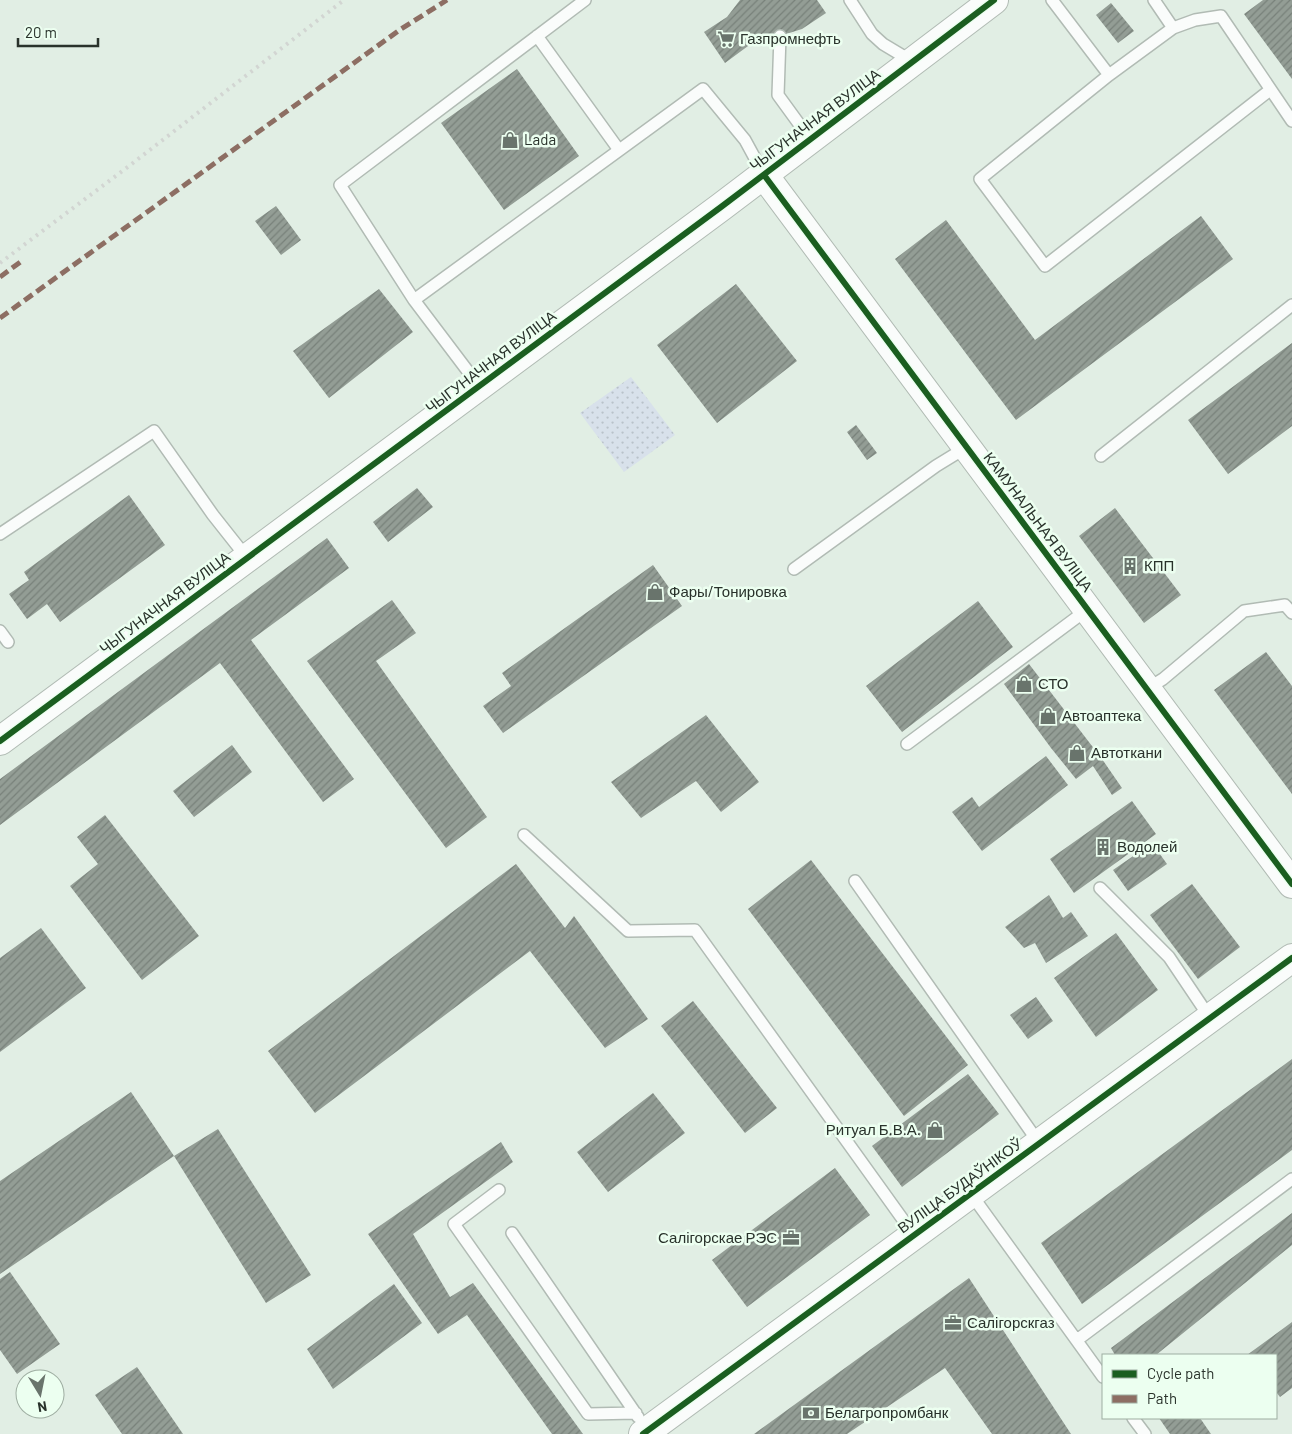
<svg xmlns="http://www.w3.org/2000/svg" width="1292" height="1434" viewBox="0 0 1292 1434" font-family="Barlow,sans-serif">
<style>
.grass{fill:url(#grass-dots)}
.building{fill:url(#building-hatch)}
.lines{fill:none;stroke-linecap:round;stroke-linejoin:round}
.service-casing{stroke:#b1bbb4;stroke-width:14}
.tertiary-casing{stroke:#b1bbb4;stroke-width:30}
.service{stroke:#fafcfb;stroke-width:11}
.tertiary{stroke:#fafcfb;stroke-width:28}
.rail{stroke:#d2d5d2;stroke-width:4;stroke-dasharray:2.5 5;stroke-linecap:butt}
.quiet{stroke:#8d6e63;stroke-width:5;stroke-dasharray:10 5;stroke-linecap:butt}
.cycleway-casing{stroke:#ecfff0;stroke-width:9}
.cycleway{stroke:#1b5e20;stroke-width:6}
.labels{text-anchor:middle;stroke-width:5;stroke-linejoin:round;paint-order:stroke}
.poi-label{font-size:15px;fill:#29322b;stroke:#ecfff0;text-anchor:start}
.street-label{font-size:15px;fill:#29322b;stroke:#ecfff0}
</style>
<defs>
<pattern id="grass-dots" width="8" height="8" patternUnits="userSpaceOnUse" patternTransform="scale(1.25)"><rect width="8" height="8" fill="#d8e1eb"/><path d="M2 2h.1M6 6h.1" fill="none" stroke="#b9c2ca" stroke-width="1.8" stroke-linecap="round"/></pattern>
<pattern id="building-hatch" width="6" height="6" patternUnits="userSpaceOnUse" patternTransform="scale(1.25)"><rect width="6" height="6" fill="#939d95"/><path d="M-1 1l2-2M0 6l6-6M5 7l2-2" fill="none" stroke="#78817a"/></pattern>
</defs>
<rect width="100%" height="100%" fill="#e1eee4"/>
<path class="grass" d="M631 377 675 435 624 472 580 413Z"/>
<path class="building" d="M740 0H817L826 13 802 29 748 46 725 63 704 32 727 17Z
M1263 0H1292V79L1244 14Z
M1111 3 1134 31 1118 43 1096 15Z
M517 69 579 156 504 210 441 123Z
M276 206 301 240 281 255 255 221Z
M1201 216 1233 259 1016 420 895 259 946 220 1035 340Z
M736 284 797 361 717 423 657 345Z
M379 289 413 332 329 398 293 351Z
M1292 343V426L1228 474 1188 420Z
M856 425 877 453 867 460 847 432Z
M417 488 433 507 388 542 373 522Z
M129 495 165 545 60 622 47 604 27 619 9 594 29 580 24 572Z
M1115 508 1181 595 1144 623 1079 536Z
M327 538 349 568 251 640 354 779 323 802 220 663 0 825V779Z
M653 565 682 606 503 733 483 706 511 686 502 673Z
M392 600 416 633 376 661 487 817 446 848 307 661Z
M978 601 1013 647 902 732 866 686Z
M1266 652 1292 686V794L1214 690Z
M1029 664 1102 759 1122 788 1112 795 1093 766 1076 779 1051 748 1004 684Z
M706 715 759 782 721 812 696 781 641 818 611 782Z
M232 745 252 772 194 817 173 791Z
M1046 756 1068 785 982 851 952 812 972 797 979 807Z
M1132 801 1156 834 1074 893 1050 859Z
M105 815 199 936 142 980 70 886 98 864 77 837Z
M1152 843 1167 864 1128 891 1113 870Z
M811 860 968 1065 904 1116 748 909Z
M516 864 565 928 574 916 648 1019 605 1048 530 951 315 1113 268 1051Z
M1192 884 1240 947 1198 979 1150 915Z
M1049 895 1063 918 1071 912 1088 936 1046 963 1035 943 1024 948 1005 927Z
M41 928 86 988 0 1052V958Z
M1116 933 1158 990 1096 1037 1054 978Z
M1036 997 1053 1021 1028 1039 1010 1015Z
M693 1001 777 1108 745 1133 661 1026Z
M1292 1059V1150L1082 1304 1041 1243Z
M968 1074 999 1114 902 1187 872 1146Z
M131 1092 174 1156 218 1129 311 1275 266 1303 174 1156 0 1274V1181Z
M653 1093 685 1133 608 1192 577 1152Z
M501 1142 513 1162 413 1234 450 1297 473 1283 583 1434H552L467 1315 438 1334 368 1234Z
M835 1168 870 1215 747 1307 712 1260Z
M1292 1213V1245L1156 1355H1115L1111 1348Z
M10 1272 60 1344 17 1374 0 1350V1279Z
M969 1278 1071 1434H992L945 1368 847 1434H754Z
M394 1284 422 1323 333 1389 307 1349Z
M1292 1322V1388L1280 1397 1276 1392V1355H1247Z
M137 1367 183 1434H122L95 1395Z
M1159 1418H1200L1211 1434H1170Z"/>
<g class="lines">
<g class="service-casing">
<path id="service" d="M850 0 872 34 883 44 913 62
M1052 0 1109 75
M1154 0 1173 28
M537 36 619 150
M780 36 778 95 810 139
M1270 90 1045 266 980 179 1109 75 1173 28 1195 20 1221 16 1292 121
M414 300 703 89 745 140 764 175
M479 386 414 300 340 185 585 0
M1101 456 1292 305
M0 534 154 431 213 515 247 558
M794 569 936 466 967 447
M0 631 8 642
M1147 689 1163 679 1244 611 1285 605 1292 613
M907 744 1088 609
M524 835 628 931 695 930 914 1235
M855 881 1039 1143
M1100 888 1169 957 1210 1018
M499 1190 454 1224 588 1414 636 1413
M971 1194 1103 1377
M512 1233 638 1417
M1077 1340 1292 1179
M1133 1418 1145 1434"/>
</g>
<g class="tertiary-casing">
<path id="tertiary" d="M764 175 1292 884
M0 741 721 207 994 0
M643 1434 1292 958"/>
</g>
<use href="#service" class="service"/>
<use href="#tertiary" class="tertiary"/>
<path class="rail" d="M0 263 129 166 344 0"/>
<path class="quiet" d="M0 277 23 260
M0 318 401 29 447 0"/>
<g class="cycleway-casing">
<path id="cycleway" d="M764 175 1292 884
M0 741 721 207 994 0
M643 1434 1292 958"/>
</g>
<use href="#cycleway" class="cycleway"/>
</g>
<defs>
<g id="supermarket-bare" transform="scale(1.35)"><path d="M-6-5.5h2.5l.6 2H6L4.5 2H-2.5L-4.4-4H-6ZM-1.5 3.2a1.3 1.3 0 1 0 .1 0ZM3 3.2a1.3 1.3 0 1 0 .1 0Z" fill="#69746c" stroke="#ecfff0" stroke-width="2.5" paint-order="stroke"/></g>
<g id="shop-bare" transform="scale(1.35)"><path d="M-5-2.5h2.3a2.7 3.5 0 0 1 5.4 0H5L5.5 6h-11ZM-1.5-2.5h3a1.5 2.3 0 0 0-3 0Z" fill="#69746c" stroke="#ecfff0" stroke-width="2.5" paint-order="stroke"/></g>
<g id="building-bare" transform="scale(1.35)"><path d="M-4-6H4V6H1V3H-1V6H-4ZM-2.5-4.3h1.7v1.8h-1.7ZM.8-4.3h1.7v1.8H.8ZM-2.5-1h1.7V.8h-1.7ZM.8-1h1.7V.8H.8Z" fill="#69746c" stroke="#ecfff0" stroke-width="2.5" paint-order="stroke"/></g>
<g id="office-bare" transform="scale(1.35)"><path d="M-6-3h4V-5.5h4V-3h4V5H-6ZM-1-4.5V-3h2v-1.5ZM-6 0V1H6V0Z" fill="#69746c" stroke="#ecfff0" stroke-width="2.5" paint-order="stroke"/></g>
<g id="bank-bare" transform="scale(1.35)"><path d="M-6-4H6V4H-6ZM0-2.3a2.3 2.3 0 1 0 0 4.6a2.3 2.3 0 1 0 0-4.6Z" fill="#69746c" stroke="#ecfff0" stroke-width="2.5" paint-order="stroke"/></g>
</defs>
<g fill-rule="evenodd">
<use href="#supermarket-bare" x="726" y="39"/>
<use href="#shop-bare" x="510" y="140"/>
<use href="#building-bare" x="1130" y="566"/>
<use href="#shop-bare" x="655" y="592"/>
<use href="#shop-bare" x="1024" y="684"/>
<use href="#shop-bare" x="1048" y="716"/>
<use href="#shop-bare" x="1077" y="753"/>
<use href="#building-bare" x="1103" y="847"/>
<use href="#shop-bare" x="935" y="1130"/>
<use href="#office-bare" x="791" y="1238"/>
<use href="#office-bare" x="953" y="1323"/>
<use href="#bank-bare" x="811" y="1413"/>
</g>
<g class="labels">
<g class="poi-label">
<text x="740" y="44">Газпромнефть</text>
<text x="524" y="145">Lada</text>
<text x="1144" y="571">КПП</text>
<text x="669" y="597">Фары/Тонировка</text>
<text x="1038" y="689">СТО</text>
<text x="1062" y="721">Автоаптека</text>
<text x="1091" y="758">Автоткани</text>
<text x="1117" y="852">Водолей</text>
<text x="921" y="1135" text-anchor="end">Ритуал Б.В.А.</text>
<text x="777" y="1243" text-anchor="end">Салігорскае РЭС</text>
<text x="967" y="1328">Салігорскгаз</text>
<text x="825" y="1418">Белагропромбанк</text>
</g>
<g class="street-label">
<text transform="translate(815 120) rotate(-37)" y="5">ЧЫГУНАЧНАЯ ВУЛІЦА</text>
<text transform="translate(491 362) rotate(-37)" y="5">ЧЫГУНАЧНАЯ ВУЛІЦА</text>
<text transform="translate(1038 522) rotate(53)" y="5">КАМУНАЛЬНАЯ ВУЛІЦА</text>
<text transform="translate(165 603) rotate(-37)" y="5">ЧЫГУНАЧНАЯ ВУЛІЦА</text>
<text transform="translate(960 1186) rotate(-36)" y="5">ВУЛІЦА БУДАЎНІКОЎ</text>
</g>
</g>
<rect x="1102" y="1354" width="175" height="65" fill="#ecfff0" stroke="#9eada1"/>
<rect x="1112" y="1370" width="25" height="8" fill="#1b5e20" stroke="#9eada1"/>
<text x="1147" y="1379" font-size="15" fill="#29322b">Cycle path</text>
<rect x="1112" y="1395" width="25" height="8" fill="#8d6e63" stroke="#9eada1"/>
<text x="1147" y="1404" font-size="15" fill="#29322b">Path</text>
<g transform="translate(40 1394) rotate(170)"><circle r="24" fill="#ecfff0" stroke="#9eada1"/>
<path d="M0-4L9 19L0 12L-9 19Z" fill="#69746c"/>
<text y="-8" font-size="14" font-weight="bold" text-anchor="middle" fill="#29322b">N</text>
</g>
<path d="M18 38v8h80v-8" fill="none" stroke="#29322b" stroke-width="2.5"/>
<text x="25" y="38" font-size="15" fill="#29322b" stroke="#ecfff0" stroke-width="4" paint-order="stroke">20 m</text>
</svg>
